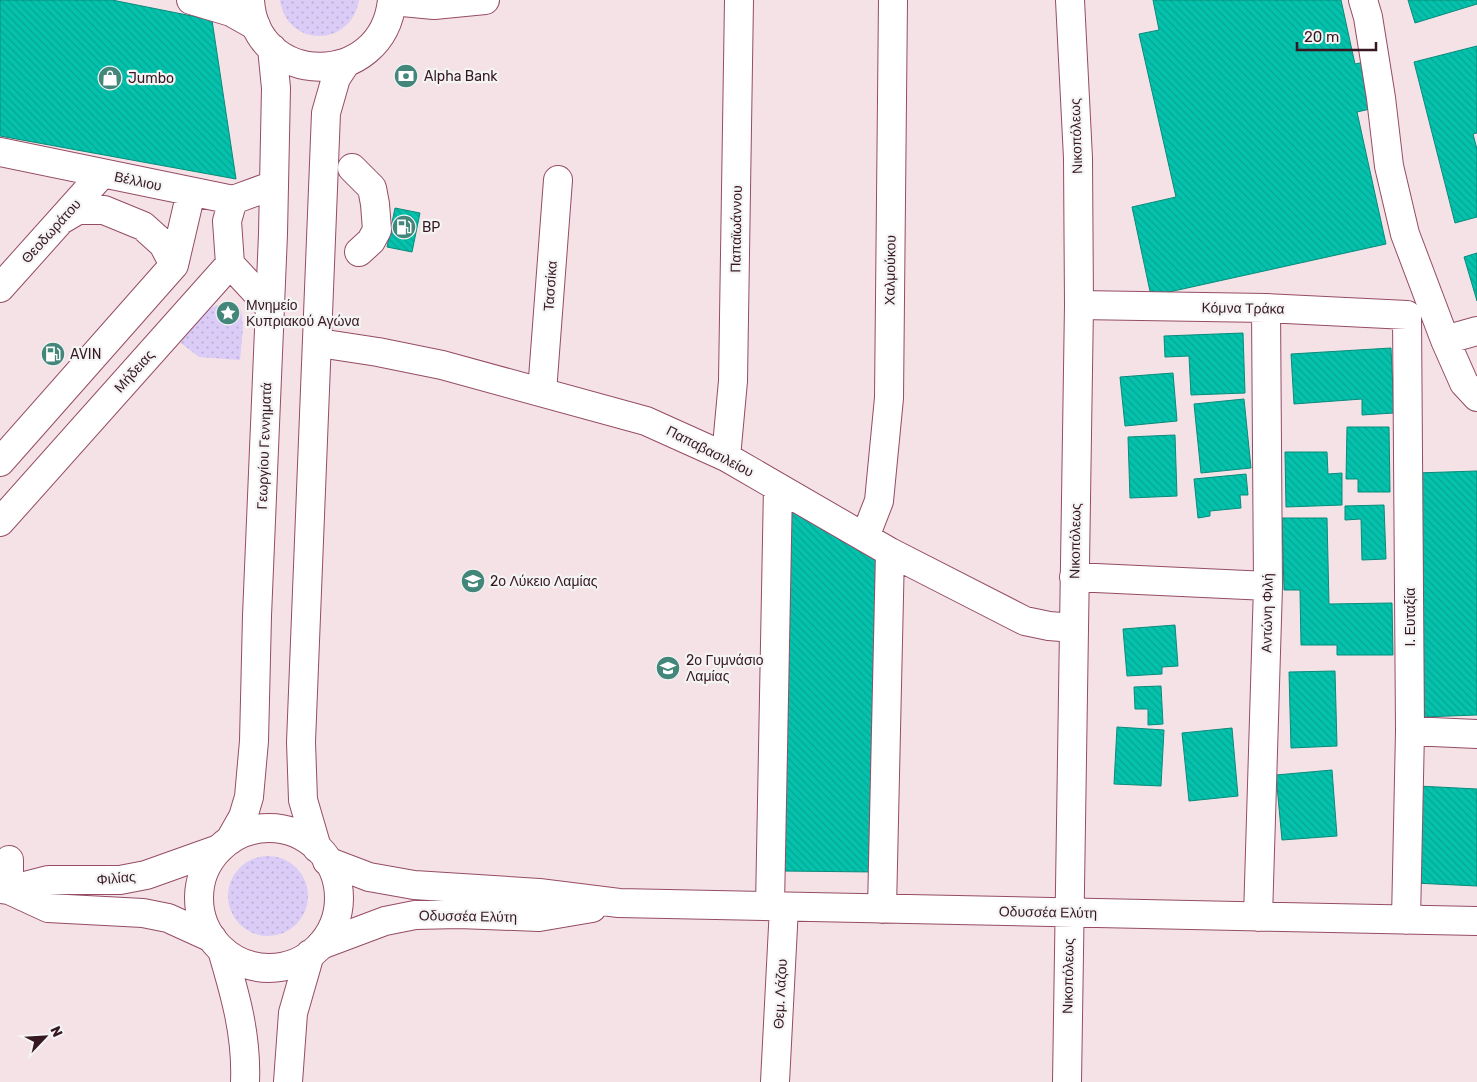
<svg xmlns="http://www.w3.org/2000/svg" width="1477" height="1082" viewBox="0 0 1477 1082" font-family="Rubik,sans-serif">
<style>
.grass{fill:url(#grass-dots)}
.building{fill:url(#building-back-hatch);stroke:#098b7b}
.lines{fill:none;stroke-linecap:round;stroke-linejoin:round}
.minor-casing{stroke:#954c64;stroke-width:30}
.major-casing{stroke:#954c64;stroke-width:30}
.minor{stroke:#fff;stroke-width:28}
.major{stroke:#fff;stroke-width:28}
.labels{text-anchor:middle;stroke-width:4.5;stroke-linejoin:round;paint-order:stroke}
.poi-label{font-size:14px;fill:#361722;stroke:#f4f4f4;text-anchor:start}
.street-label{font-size:14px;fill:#361722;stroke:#f4f4f4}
</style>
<defs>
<pattern id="grass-dots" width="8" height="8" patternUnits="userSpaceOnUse" patternTransform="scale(1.25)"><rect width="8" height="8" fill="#dacbf7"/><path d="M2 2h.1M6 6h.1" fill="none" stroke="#bcaed3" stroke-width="1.8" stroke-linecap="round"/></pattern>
<pattern id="building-back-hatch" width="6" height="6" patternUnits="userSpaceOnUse" patternTransform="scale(1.25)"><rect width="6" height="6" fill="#04c2ac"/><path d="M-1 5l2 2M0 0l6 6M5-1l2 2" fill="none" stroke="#06a694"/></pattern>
</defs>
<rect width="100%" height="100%" fill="#f4e2e6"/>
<path class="grass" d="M280 0H359C351 48 287 48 280 0Z
M218 305 233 306 241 310 243 328 240 360 199 357 181 343C186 328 203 310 218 305Z
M228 896a40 40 0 1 1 80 0a40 40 0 1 1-80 0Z"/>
<path class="building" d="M0 0H112L212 20 236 179 0 136Z
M1153 0H1341L1355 64 1369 61 1379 107 1357 112 1386 244 1151 296 1132 207 1176 197 1139 34 1159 30Z
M1408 0H1477V4L1415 23Z
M1477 46V133L1473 134 1477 149V217L1455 223 1414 62Z
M395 208 420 213 412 252 387 247Z
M1477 253V301L1464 257Z
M1243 333 1245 393 1191 395 1189 356 1165 357 1164 336Z
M1391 348 1394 413 1362 415V399L1294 404 1291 354Z
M1173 373 1177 421 1125 426 1120 377Z
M1244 399 1251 468 1201 473 1194 404Z
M1347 427H1389L1390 492H1358V479H1346Z
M1175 435 1177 496 1130 498 1128 437Z
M1285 452H1327L1328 474 1342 473V505L1286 507Z
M1477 471V715L1422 717 1416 473Z
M1246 474 1248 495H1240L1241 508 1210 511V516L1198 518 1194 479Z
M1384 505 1386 559 1362 560 1361 519 1345 520V506Z
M787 507 882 561 876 872 781 871Z
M1282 518H1327L1329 604 1392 603 1393 655H1337V645H1301L1300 590H1284Z
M1175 625 1178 666 1162 667V674L1127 676 1123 629Z
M1335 671 1337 746 1291 748 1289 672Z
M1161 686 1163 724 1148 725V709H1135L1134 687Z
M1117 727 1164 730 1161 786 1114 784Z
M1232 728 1238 796 1189 801 1182 733Z
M1332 770 1337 836 1282 840 1276 775Z
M1418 786 1477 789V886L1414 883Z"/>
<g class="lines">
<g class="minor-casing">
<path id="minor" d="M191 0 231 12 256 26
M1363 0 1368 17 1381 98 1389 166 1405 234 1445 340 1464 383 1477 397
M392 1 434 5 485 0
M0 152 233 200 274 185
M352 168 372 188 375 204 377 230 371 241 359 252
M61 220 78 210H104L143 226 163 244 174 265
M230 264 227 221 233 200
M230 264 269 306
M0 288 102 174
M1079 305 1266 308 1407 315 1410 731 1406 920
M1445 340 1477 331
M319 343 378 352 442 365 646 421 726 457 890 552 1025 621 1049 626 1074 628
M542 392 558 180
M726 457 733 381 739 0
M0 462 174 265 191 192
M0 522 230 264
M865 537 879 501 889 398 893 0
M1074 577 1268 586
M1410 731 1477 734
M9 860V890
M327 861 369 877 414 885 539 893 619 903 1477 921
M0 889 9 890 48 880H120L146 875 219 849
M9 890 48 908 143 913 168 918 212 938
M770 906 778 487
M882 909 890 552
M1258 917 1268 586 1266 308
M321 945 385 921 415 915 459 914 539 917 592 908
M775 1082 784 907
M1067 1082 1079 305 1078 158 1070 0"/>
</g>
<g class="major-casing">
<path id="major" d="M250 0C255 88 383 90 392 0
M199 898a70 70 0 1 1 140 0a70 70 0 1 1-140 0Z
M230 840 243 817 249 797 254 741 257 616 273 234 276 88 272 48
M317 848 303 800 301 742 326 113 336 78 346 63
M222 950C235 994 247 1035 245 1082
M288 1082 293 1013 310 954"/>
</g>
<use href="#minor" class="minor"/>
<use href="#major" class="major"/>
</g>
<defs>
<g id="bank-disc" transform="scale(1.25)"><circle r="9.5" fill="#43867a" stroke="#f4f4f4"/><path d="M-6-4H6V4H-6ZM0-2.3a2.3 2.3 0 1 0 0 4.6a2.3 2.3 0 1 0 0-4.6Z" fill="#fff"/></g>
<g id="shop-disc" transform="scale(1.25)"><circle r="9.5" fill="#43867a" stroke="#f4f4f4"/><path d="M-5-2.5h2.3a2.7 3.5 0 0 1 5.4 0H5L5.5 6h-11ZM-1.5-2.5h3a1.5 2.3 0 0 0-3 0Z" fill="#fff"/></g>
<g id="fuel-disc" transform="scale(1.25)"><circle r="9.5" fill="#43867a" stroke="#f4f4f4"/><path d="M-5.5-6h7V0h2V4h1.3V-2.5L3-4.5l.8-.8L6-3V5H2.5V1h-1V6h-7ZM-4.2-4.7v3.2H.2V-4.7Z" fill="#fff"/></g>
<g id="sight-disc" transform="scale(1.25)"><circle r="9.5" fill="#43867a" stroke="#f4f4f4"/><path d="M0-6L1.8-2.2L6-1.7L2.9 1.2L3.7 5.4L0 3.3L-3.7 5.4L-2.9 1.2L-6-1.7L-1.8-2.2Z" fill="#fff"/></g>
<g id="school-disc" transform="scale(1.25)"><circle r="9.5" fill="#43867a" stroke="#f4f4f4"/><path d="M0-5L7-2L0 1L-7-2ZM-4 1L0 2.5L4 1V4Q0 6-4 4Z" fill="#fff"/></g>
</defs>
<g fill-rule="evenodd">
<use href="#bank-disc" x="406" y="76"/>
<use href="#shop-disc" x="110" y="78"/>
<use href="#fuel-disc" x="404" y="227"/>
<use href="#sight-disc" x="228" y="313"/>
<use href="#fuel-disc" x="53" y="354"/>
<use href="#school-disc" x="473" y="581"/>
<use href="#school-disc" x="668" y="668"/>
</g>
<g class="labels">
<g class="poi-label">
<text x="424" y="81">Alpha Bank</text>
<text x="128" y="83">Jumbo</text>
<text x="422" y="232">BP</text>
<text x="246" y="310">Μνημείο<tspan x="246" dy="16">Κυπριακού Αγώνα</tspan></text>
<text x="70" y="359">AVIN</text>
<text x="490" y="586">2ο Λύκειο Λαμίας</text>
<text x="686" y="665">2ο Γυμνάσιο<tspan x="686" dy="16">Λαμίας</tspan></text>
</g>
<g class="street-label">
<text transform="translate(1076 136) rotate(-92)" y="5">Νικοπόλεως</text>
<text transform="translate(138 181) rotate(12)" y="5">Βέλλιου</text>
<text transform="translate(736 229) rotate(-89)" y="5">Παπαϊωάννου</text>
<text transform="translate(51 231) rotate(-48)" y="5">Θεοδωράτου</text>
<text transform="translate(890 270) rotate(-89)" y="5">Χαλμούκου</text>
<text transform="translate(550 286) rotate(-86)" y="5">Τασσίκα</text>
<text transform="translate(1243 308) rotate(1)" y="5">Κόμνα Τράκα</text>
<text transform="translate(134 371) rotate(-48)" y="5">Μήδειας</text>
<text transform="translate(264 446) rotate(-88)" y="5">Γεωργίου Γεννηματά</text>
<text transform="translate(710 451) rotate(27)" y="5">Παπαβασιλείου</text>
<text transform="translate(1075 541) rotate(-89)" y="5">Νικοπόλεως</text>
<text transform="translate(1267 613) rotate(-89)" y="5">Αντώνη Φιλή</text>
<text transform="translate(1410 617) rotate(-90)" y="5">Ι. Ευταξία</text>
<text transform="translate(116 878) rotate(-5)" y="5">Φιλίας</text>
<text transform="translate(1048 912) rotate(1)" y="5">Οδυσσέα Ελύτη</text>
<text transform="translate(468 916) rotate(1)" y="5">Οδυσσέα Ελύτη</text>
<text transform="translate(1068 976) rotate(-89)" y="5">Νικοπόλεως</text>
<text transform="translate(780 994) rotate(-87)" y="5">Θεμ. Λάζου</text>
</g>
</g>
<g transform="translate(45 1037) rotate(65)" stroke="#f4f4f4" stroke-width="4" paint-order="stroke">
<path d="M0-4L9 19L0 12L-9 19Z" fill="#361722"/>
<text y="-8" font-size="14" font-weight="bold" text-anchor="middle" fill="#361722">N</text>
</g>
<path d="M1297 42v8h79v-8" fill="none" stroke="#361722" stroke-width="2.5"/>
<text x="1304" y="42" font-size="15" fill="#361722" stroke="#f4f4f4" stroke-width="4" paint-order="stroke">20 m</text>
</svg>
